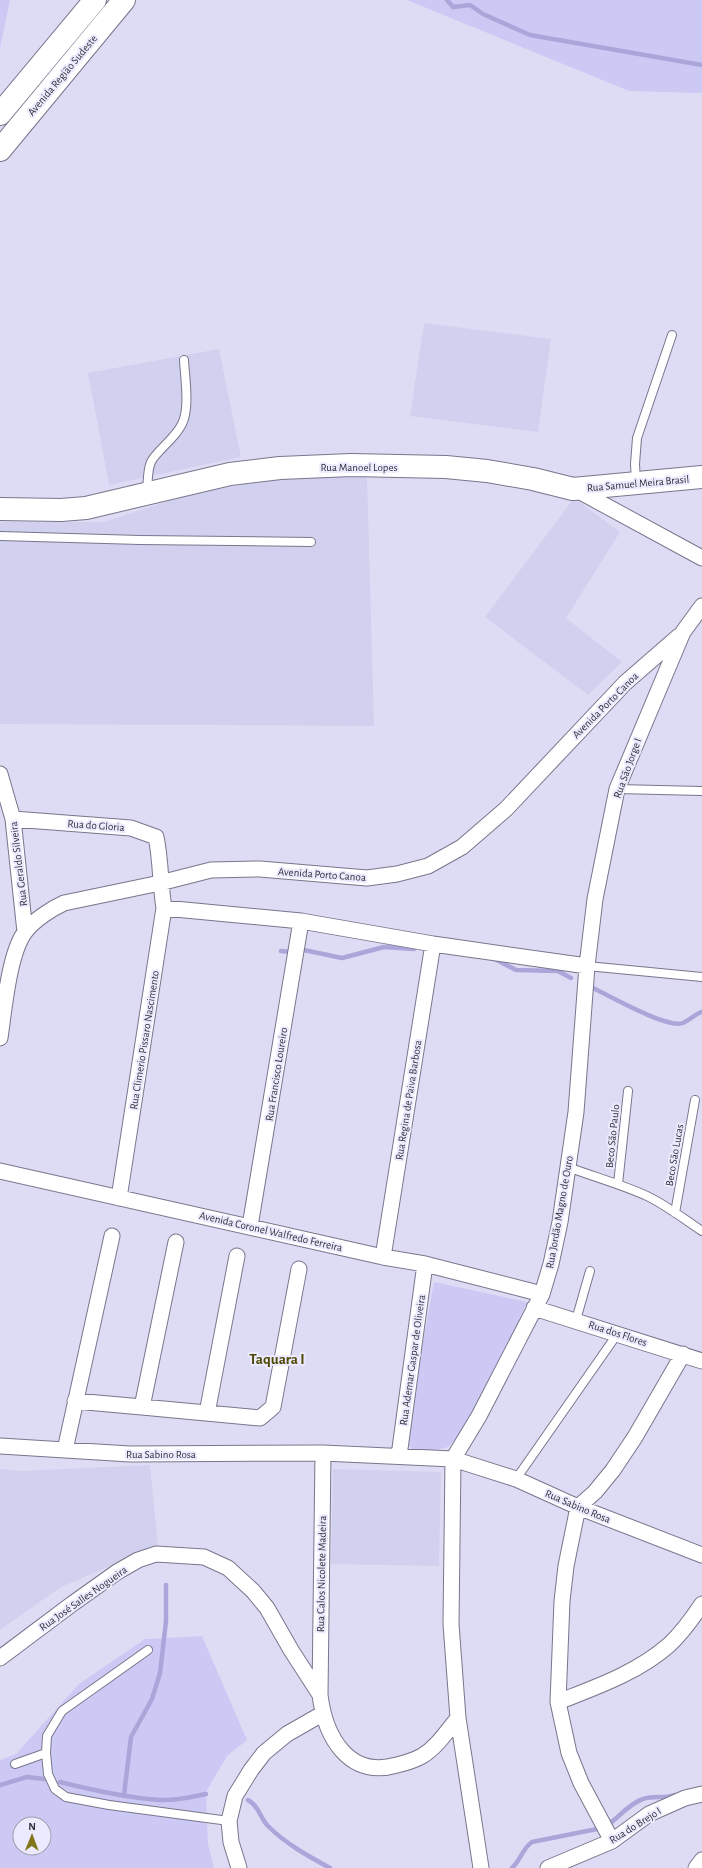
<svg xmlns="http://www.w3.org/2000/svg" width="702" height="1868" viewBox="0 0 702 1868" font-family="'Alegreya Sans',sans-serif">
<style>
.built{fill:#d2d0ef}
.green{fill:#ccc9f4;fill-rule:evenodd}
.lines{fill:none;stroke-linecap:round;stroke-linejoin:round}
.stream{stroke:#aba6da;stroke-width:4.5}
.lane-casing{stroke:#78768c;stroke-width:10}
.street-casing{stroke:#78768c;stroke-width:17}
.secondary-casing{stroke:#78768c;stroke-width:24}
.lane{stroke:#fff;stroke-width:8}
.street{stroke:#fff;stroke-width:15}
.secondary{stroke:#fff;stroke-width:22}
.labels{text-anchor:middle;stroke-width:4;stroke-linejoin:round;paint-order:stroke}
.street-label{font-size:11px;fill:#31313a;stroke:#ebeafe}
.district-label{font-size:15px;font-weight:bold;fill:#4f4805;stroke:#ebeafe}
</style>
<rect width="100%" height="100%" fill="#dedcf5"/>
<path class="built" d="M424 323 551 339 538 432 410 416Z
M219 349 241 457 109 485 88 373Z
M367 475 374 726 0 724V522H104L193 493 285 478Z
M574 498 620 532 566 618 622 662 588 695 485 617Z
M150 1465 158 1546 61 1587 0 1630V1469L21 1471Z
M333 1469 441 1472 439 1566 331 1564Z"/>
<path class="green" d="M0 0H10L0 48Z
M407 0H702V93L629 91Z
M434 1282 527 1302 488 1384 463 1431 448 1447 429 1452 413 1451 405 1439Z
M202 1636 247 1740 227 1756 206 1792 208 1844 214 1868H0V1760L16 1754 79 1684 145 1639ZM20 1824H44V1848H20Z"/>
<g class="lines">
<path class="stream" d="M447 0 453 7 470 5 483 14 530 35 702 65
M304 950 342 958 384 947 414 949
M281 951 293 952
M491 957 516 970 558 971 571 978
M591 987C608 995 667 1029 683 1023 690 1020 695 1014 702 1012
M60 1782C92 1790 127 1798 160 1800 176 1801 191 1797 206 1794
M0 1785 27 1777 44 1779
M124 1795 131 1737 152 1699 160 1673 166 1621V1585
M248 1800C259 1806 260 1818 268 1826 286 1844 308 1856 330 1868
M606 1826C619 1818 628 1804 643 1799 653 1795 664 1799 674 1795
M512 1868C521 1860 522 1849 532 1842L602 1828"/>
<g class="lane-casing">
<path id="lane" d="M636 482 635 464 637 438 672 335
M147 492C148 483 147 471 151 462 157 450 174 440 182 424 190 408 185 378 184 360
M0 536 140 540 311 542
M617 789 702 791
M587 966 702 977
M568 1167C594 1177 621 1184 647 1196 666 1205 684 1219 702 1231
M618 1184 628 1091
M675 1213 695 1100
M576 1320 590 1271
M516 1479 618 1333
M46 1753 48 1774 55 1789 66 1797 109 1805 229 1821
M15 1764 46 1753 47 1736 62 1711 148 1650"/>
</g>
<g class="street-casing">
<path id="street" d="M575 489 702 558
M0 774 13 819 25 932
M13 819 131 828 156 837C161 860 160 884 164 908L119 1198
M164 908 301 921 433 944 587 966
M0 1038C4 1011 9 953 25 932 34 920 51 909 64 903L160 883 211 870 260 869 367 878 397 874 428 866 462 847 506 809 625 683 679 636
M0 1171 383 1257 425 1264 542 1294
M250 1226 301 921
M383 1257 433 944
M534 1308 702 1361
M75 1401 142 1407 176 1242
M142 1407 260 1418 273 1407 299 1269
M207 1413 237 1256
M0 1446 130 1454 323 1453 453 1459 516 1479 578 1507 702 1555
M65 1450 112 1236
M323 1453 320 1695C325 1736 348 1779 397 1765 405 1763 415 1760 422 1756 437 1747 447 1731 458 1718
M399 1456 425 1264
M0 1658 72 1604 117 1572 138 1560 156 1554 204 1557 228 1568 253 1591 267 1608 291 1650 320 1695
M558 1702C596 1687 637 1673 669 1645 682 1633 692 1619 702 1604
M612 1841 581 1783 569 1753 558 1702 562 1601 566 1566 578 1507 595 1492 613 1470 635 1437 683 1354
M239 1868 231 1842 229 1821 235 1796 251 1770 264 1753 287 1734 322 1714
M481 1868 458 1718 451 1624 453 1459 479 1416 542 1294 551 1264 560 1222 576 1112 587 966 595 899 617 789 683 632 702 606
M548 1868 612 1841 649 1814 685 1798 702 1794
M696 1868 702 1860"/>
</g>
<g class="secondary-casing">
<path id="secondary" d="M0 114 95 0
M0 150 124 0
M0 509 61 510 86 508 230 474 280 468 351 465 446 467 487 471 533 479 573 489 702 477"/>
</g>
<use href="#lane" class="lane"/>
<use href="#street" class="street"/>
<use href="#secondary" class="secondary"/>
</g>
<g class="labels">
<g class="street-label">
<text transform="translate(62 75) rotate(-50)" y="4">Avenida Região Sudeste</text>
<text x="359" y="471">Rua Manoel Lopes</text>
<text transform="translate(638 483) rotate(-5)" y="4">Rua Samuel Meira Brasil</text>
<text transform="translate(605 705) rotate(-45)" y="4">Avenida Porto Canoa</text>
<text transform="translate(627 768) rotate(-70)" y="4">Rua São Jorge I</text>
<text transform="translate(96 825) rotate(4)" y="4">Rua do Gloria</text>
<text transform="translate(18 864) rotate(-97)" y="4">Rua Geraldo Silveira</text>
<text transform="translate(322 874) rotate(4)" y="4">Avenida Porto Canoa</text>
<text transform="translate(144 1040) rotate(-81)" y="4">Rua Climerio Pissaro Nascimento</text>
<text transform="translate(276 1074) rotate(-81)" y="4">Rua Francisco Loureiro</text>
<text transform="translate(408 1100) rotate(-81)" y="4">Rua Regina de Paiva Barbosa</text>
<text transform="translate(612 1136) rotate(-84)" y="4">Beco São Paulo</text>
<text transform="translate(674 1155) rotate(-80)" y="4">Beco São Lucas</text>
<text transform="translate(559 1212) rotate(-80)" y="4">Rua Jordão Magno de Ouro</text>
<text transform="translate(271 1231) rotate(13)" y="4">Avenida Coronel Walfredo Ferreira</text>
<text transform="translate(618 1333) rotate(18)" y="4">Rua dos Flores</text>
<text transform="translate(412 1360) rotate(-82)" y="4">Rua Ademar Gaspar de Oliveira</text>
<text x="161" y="1458">Rua Sabino Rosa</text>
<text transform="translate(578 1506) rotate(23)" y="4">Rua Sabino Rosa</text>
<text transform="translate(321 1574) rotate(-89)" y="4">Rua Calos Nicolete Madeira</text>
<text transform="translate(83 1598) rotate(-35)" y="4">Rua José Salles Nogueira</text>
<text transform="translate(635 1825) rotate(-32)" y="4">Rua do Brejo I</text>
</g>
<g class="district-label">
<text x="277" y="1364">Taquara I</text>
</g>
</g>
<g transform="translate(32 1836) rotate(1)"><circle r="19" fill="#ebeafe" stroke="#a1a0b0"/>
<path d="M0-3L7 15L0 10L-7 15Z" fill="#82761a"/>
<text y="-6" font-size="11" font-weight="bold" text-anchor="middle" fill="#31313a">N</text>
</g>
</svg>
